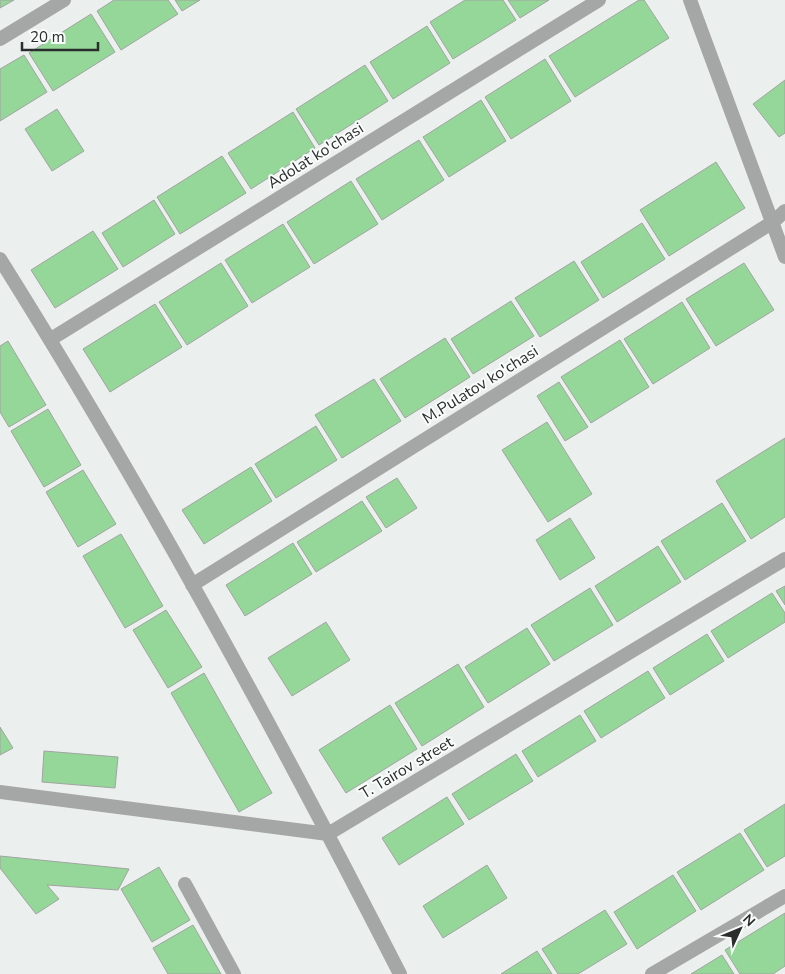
<svg xmlns="http://www.w3.org/2000/svg" width="785" height="974" viewBox="0 0 785 974" font-family="'Nunito Sans',sans-serif">
<style>
.building{fill:#94d799;stroke:#a1a4a1}
.lines{fill:none;stroke-linecap:round;stroke-linejoin:round}
.minor{stroke:#a5a7a7;stroke-width:14}
.labels{text-anchor:middle;stroke-width:4;stroke-linejoin:round;paint-order:stroke}
.street-label{font-size:16px;fill:#2b2d2c;stroke:#f8fdfb}
</style>
<rect width="100%" height="100%" fill="#ebefee"/>
<path class="building" d="M0 0H14L0 8Z
M114 0H168L178 14 121 50 97 11Z
M175 0H200L182 11Z
M465 0H503L516 20 453 59 430 22Z
M508 0H549L520 18Z
M639 0H644L669 38 575 97 549 56Z
M91 14 115 52 53 91 29 53Z
M427 26 450 63 393 99 370 62Z
M24 55 47 92 0 121V69Z
M545 59 571 101 511 139 485 97Z
M365 65 388 101 319 145 296 109Z
M785 80V133L779 137 753 104Z
M481 100 506 141 449 177 423 137Z
M57 109 84 151 52 171 25 129Z
M293 112 315 148 251 189 228 153Z
M419 140 444 180 382 220 356 179Z
M222 156 246 193 180 234 157 197Z
M716 162 745 208 669 256 640 210Z
M351 181 378 224 314 264 287 222Z
M154 200 175 234 123 267 102 233Z
M642 223 665 259 603 298 581 262Z
M283 224 310 267 252 303 225 260Z
M93 231 118 269 55 308 31 270Z
M574 261 599 300 540 337 515 298Z
M221 263 248 306 187 345 159 302Z
M744 263 774 310 716 346 686 299Z
M511 301 534 336 473 374 451 339Z
M682 302 710 348 653 384 624 339Z
M155 304 182 347 110 392 83 349Z
M445 338 470 377 405 418 380 379Z
M620 340 649 387 591 423 561 377Z
M8 341 46 405 9 427 0 412V346Z
M374 379 401 421 342 458 315 415Z
M559 382 588 427 565 441 537 396Z
M48 409 81 465 44 487 11 431Z
M547 422 592 494 548 522 502 450Z
M316 426 337 460 276 498 255 464Z
M785 438V517L751 539 716 481Z
M251 467 272 501 204 544 182 510Z
M83 470 116 524 78 547 46 492Z
M397 478 417 508 386 528 366 497Z
M362 501 382 531 316 572 297 542Z
M722 503 746 541 685 580 661 541Z
M570 518 595 558 560 580 536 540Z
M121 534 163 606 125 628 83 556Z
M293 543 312 574 245 616 226 585Z
M658 546 681 582 617 622 595 586Z
M785 586V605L776 591Z
M590 588 613 625 554 661 531 625Z
M772 593 785 613V622L728 658 711 631Z
M166 610 202 667 168 688 133 630Z
M326 622 350 660 292 696 268 658Z
M527 628 550 664 488 703 465 667Z
M707 634 724 661 670 695 653 668Z
M458 664 484 707 422 746 395 703Z
M648 671 665 698 601 738 584 711Z
M204 673 272 793 239 812 171 693Z
M390 705 417 749 346 793 319 750Z
M580 715 596 741 538 777 522 751Z
M0 727 13 748 0 755Z
M44 751 118 757 115 788 42 782Z
M516 754 533 781 469 820 452 794Z
M447 797 464 824 399 865 382 838Z
M785 804V856L767 867 744 830Z
M740 833 764 870 701 910 677 872Z
M0 856 129 869 118 890 47 885 59 899 36 914 0 868Z
M487 865 507 898 443 938 423 906Z
M159 867 190 920 152 942 121 889Z
M673 875 696 911 637 949 614 912Z
M605 910 627 944 578 974H558L542 949Z
M785 913V966L773 974H740L725 950Z
M193 925 221 974H168L153 948Z
M537 951 552 974H501Z
M722 955 734 974H691Z"/>
<g class="lines">
<path class="minor" d="M690 0 785 257
M0 39 64 0
M0 259C145 490 276 731 400 974
M51 339 599 0
M192 585 773 222 785 211
M0 792 328 834 785 559
M185 884 234 974
M652 974 785 896"/>
</g>
<g class="labels">
<g class="street-label">
<text transform="translate(315 155) rotate(-32)" y="6">Adolat ko'chasi</text>
<text transform="translate(480 384) rotate(-32)" y="6">M.Pulatov ko'chasi</text>
<text transform="translate(406 767) rotate(-31)" y="6">T. Tairov street</text>
</g>
</g>
<g transform="translate(740 929) rotate(46)" stroke="#f8fdfb" stroke-width="4" paint-order="stroke">
<path d="M0-4L9 19L0 12L-9 19Z" fill="#2b2d2c"/>
<text y="-8" font-size="14" font-weight="bold" text-anchor="middle" fill="#2b2d2c">N</text>
</g>
<path d="M22 42v8h76v-8" fill="none" stroke="#2b2d2c" stroke-width="2.5"/>
<text x="30" y="42" font-size="15" fill="#2b2d2c" stroke="#f8fdfb" stroke-width="4" paint-order="stroke">20 m</text>
</svg>
